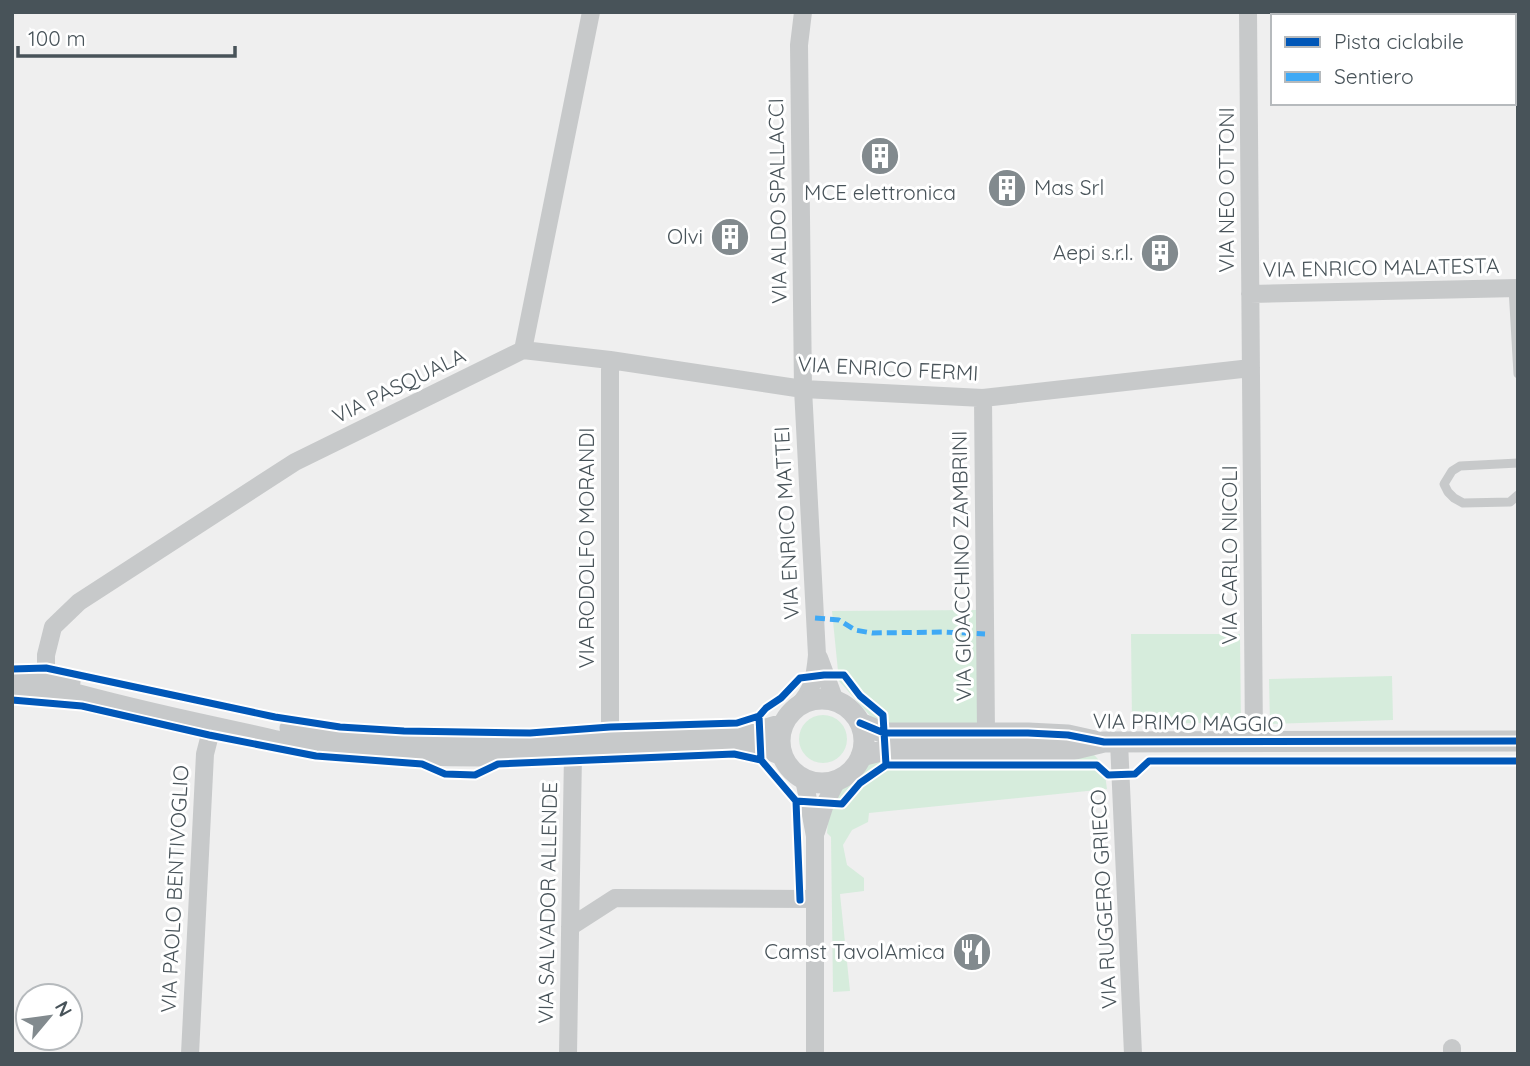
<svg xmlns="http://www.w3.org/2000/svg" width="1530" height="1066" viewBox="0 0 1530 1066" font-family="Quicksand,sans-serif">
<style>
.green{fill:#d6ecdc}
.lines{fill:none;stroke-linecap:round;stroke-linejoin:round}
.service{stroke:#c7c9ca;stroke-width:9}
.minor{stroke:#c7c9ca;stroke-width:18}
.tertiary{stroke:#c7c9ca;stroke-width:21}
.quiet{stroke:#3fa9f5;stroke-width:5;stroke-dasharray:10 5;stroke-linecap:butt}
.cycleway-casing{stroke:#fff;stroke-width:11}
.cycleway{stroke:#0057b8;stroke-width:7}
.labels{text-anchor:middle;stroke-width:6;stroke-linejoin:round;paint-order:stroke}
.poi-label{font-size:21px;fill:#485359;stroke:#fff;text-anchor:end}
.street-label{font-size:21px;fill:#485359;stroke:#fff}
</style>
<rect width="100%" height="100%" fill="#efefef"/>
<path class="green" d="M977 610 979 724 881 728 839 681 832 611Z
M1131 634H1240L1241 723H1132Z
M1392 676 1393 720 1270 724 1269 679Z
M799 739a24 24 0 1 1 48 0a24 24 0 1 1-48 0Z
M1093 754C1105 764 1105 775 1107 789L869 813 868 822 852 830 843 845 847 865 864 878V891L840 894 850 991 833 992 831 837 827 833 828 820 835 799 843 786 865 766 880 759Z"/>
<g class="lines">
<path class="service" d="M1513 288 1518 374
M1518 463 1460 466 1452 471 1444 484 1448 492 1454 498 1463 503 1510 502 1518 495"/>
<path class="minor" d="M1248 12 1254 742
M1250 294 1518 288
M523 350 610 360 803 389 983 398 1251 368
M610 360V736
M983 398 986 733
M819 658 835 701
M46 678V655L53 627 79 602 295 462 523 350 591 12
M798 706C813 690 815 677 817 655L803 389 799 45 803 12
M1119 742 1133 1054
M804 779 815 836V1054
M816 832 825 804 837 780
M570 927 615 898 815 899
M1452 1048V1054
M190 1054 205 754 212 727
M568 1054 573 754"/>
<path class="tertiary" d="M12 676 46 678 70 682
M12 692H52L75 694C131 709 189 722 246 734 270 739 294 746 319 748 465 764 614 752 760 746L782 755
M780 741a42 42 0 1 1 84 0a42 42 0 1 1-84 0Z
M860 723 884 733H1028L1068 735 1095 741
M290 728C347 740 407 740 466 740 564 740 661 735 759 731L783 724
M861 756 885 750 1031 751 1071 750 1104 742 1518 741"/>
<path class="quiet" d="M815 618 839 620 855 630 872 633 944 632 985 634"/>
<g class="cycleway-casing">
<path id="cycleway" d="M12 669 46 668 275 717 340 727 404 731 530 733 610 727 737 723 759 716
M824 675H844L860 696 883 715 886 765 860 783 842 804 796 801 761 760 759 716 766 708 781 698 800 678Z
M12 700 82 706 209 735 316 756 422 764 445 774 475 775 498 764 734 754 761 760
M860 723 884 733H1028L1068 735 1104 742 1518 741
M886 765H1097L1108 775 1135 774 1149 761H1518
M796 801 800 900"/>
</g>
<use href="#cycleway" class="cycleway"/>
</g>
<defs>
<g id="building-disc" transform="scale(2.0125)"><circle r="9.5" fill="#828a8e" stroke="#fff"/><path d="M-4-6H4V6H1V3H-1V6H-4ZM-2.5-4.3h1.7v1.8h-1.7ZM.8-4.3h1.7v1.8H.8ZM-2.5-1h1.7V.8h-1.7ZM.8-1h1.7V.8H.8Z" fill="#fff"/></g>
<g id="restaurant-disc" transform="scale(2.0125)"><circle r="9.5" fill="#828a8e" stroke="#fff"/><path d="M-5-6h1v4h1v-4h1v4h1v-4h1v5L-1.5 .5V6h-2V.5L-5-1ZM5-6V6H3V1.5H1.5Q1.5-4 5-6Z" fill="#fff"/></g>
</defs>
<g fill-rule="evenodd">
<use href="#building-disc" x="880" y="156"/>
<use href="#building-disc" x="1007" y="188"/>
<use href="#building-disc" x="730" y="237"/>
<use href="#building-disc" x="1160" y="253"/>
<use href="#restaurant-disc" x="972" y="952"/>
</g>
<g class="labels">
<g class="poi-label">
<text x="1034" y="195" text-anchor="start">Mas Srl</text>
<text x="880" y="200" text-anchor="middle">MCE elettronica</text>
<text x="703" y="244">Olvi</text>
<text x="1133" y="260">Aepi s.r.l.</text>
<text x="945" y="959">Camst TavolAmica</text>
</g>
<g class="street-label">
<text transform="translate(1227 190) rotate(-90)" y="7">VIA NEO OTTONI</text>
<text transform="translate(778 201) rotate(-91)" y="7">VIA ALDO SPALLACCI</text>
<text transform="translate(1381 268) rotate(-1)" y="7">VIA ENRICO MALATESTA</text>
<text transform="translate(888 369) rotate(3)" y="7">VIA ENRICO FERMI</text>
<text transform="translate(399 386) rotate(-26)" y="7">VIA PASQUALA</text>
<text transform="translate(787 523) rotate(-93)" y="7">VIA ENRICO MATTEI</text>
<text transform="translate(587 548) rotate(-90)" y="7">VIA RODOLFO MORANDI</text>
<text transform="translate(1230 555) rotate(-90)" y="7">VIA CARLO NICOLI</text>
<text transform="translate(962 566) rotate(-91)" y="7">VIA GIOACCHINO ZAMBRINI</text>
<text transform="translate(1188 723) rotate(1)" y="7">VIA PRIMO MAGGIO</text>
<text transform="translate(175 889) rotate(-87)" y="7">VIA PAOLO BENTIVOGLIO</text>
<text transform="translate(1104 899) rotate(-93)" y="7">VIA RUGGERO GRIECO</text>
<text transform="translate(548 903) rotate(-89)" y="7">VIA SALVADOR ALLENDE</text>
</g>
</g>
<rect width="1530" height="1066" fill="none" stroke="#485359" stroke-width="28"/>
<rect x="1271" y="14" width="245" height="91" fill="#ffffff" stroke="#b6babd" stroke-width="2"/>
<rect x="1285" y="37" width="35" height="10" fill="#0057b8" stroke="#b6babd" stroke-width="2"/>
<text x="1334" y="49" font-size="21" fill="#485359">Pista ciclabile</text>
<rect x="1285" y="72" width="35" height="10" fill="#3fa9f5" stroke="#b6babd" stroke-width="2"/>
<text x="1334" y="84" font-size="21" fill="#485359">Sentiero</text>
<g transform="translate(49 1017) rotate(61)"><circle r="33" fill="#ffffff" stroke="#b6babd" stroke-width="2"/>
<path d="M0-5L12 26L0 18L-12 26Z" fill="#828a8e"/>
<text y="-10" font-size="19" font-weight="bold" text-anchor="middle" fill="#485359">N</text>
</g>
<path d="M18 46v10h217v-10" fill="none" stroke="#485359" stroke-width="3.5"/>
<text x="28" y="46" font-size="21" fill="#485359" stroke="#ffffff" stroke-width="5" paint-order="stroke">100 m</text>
</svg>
